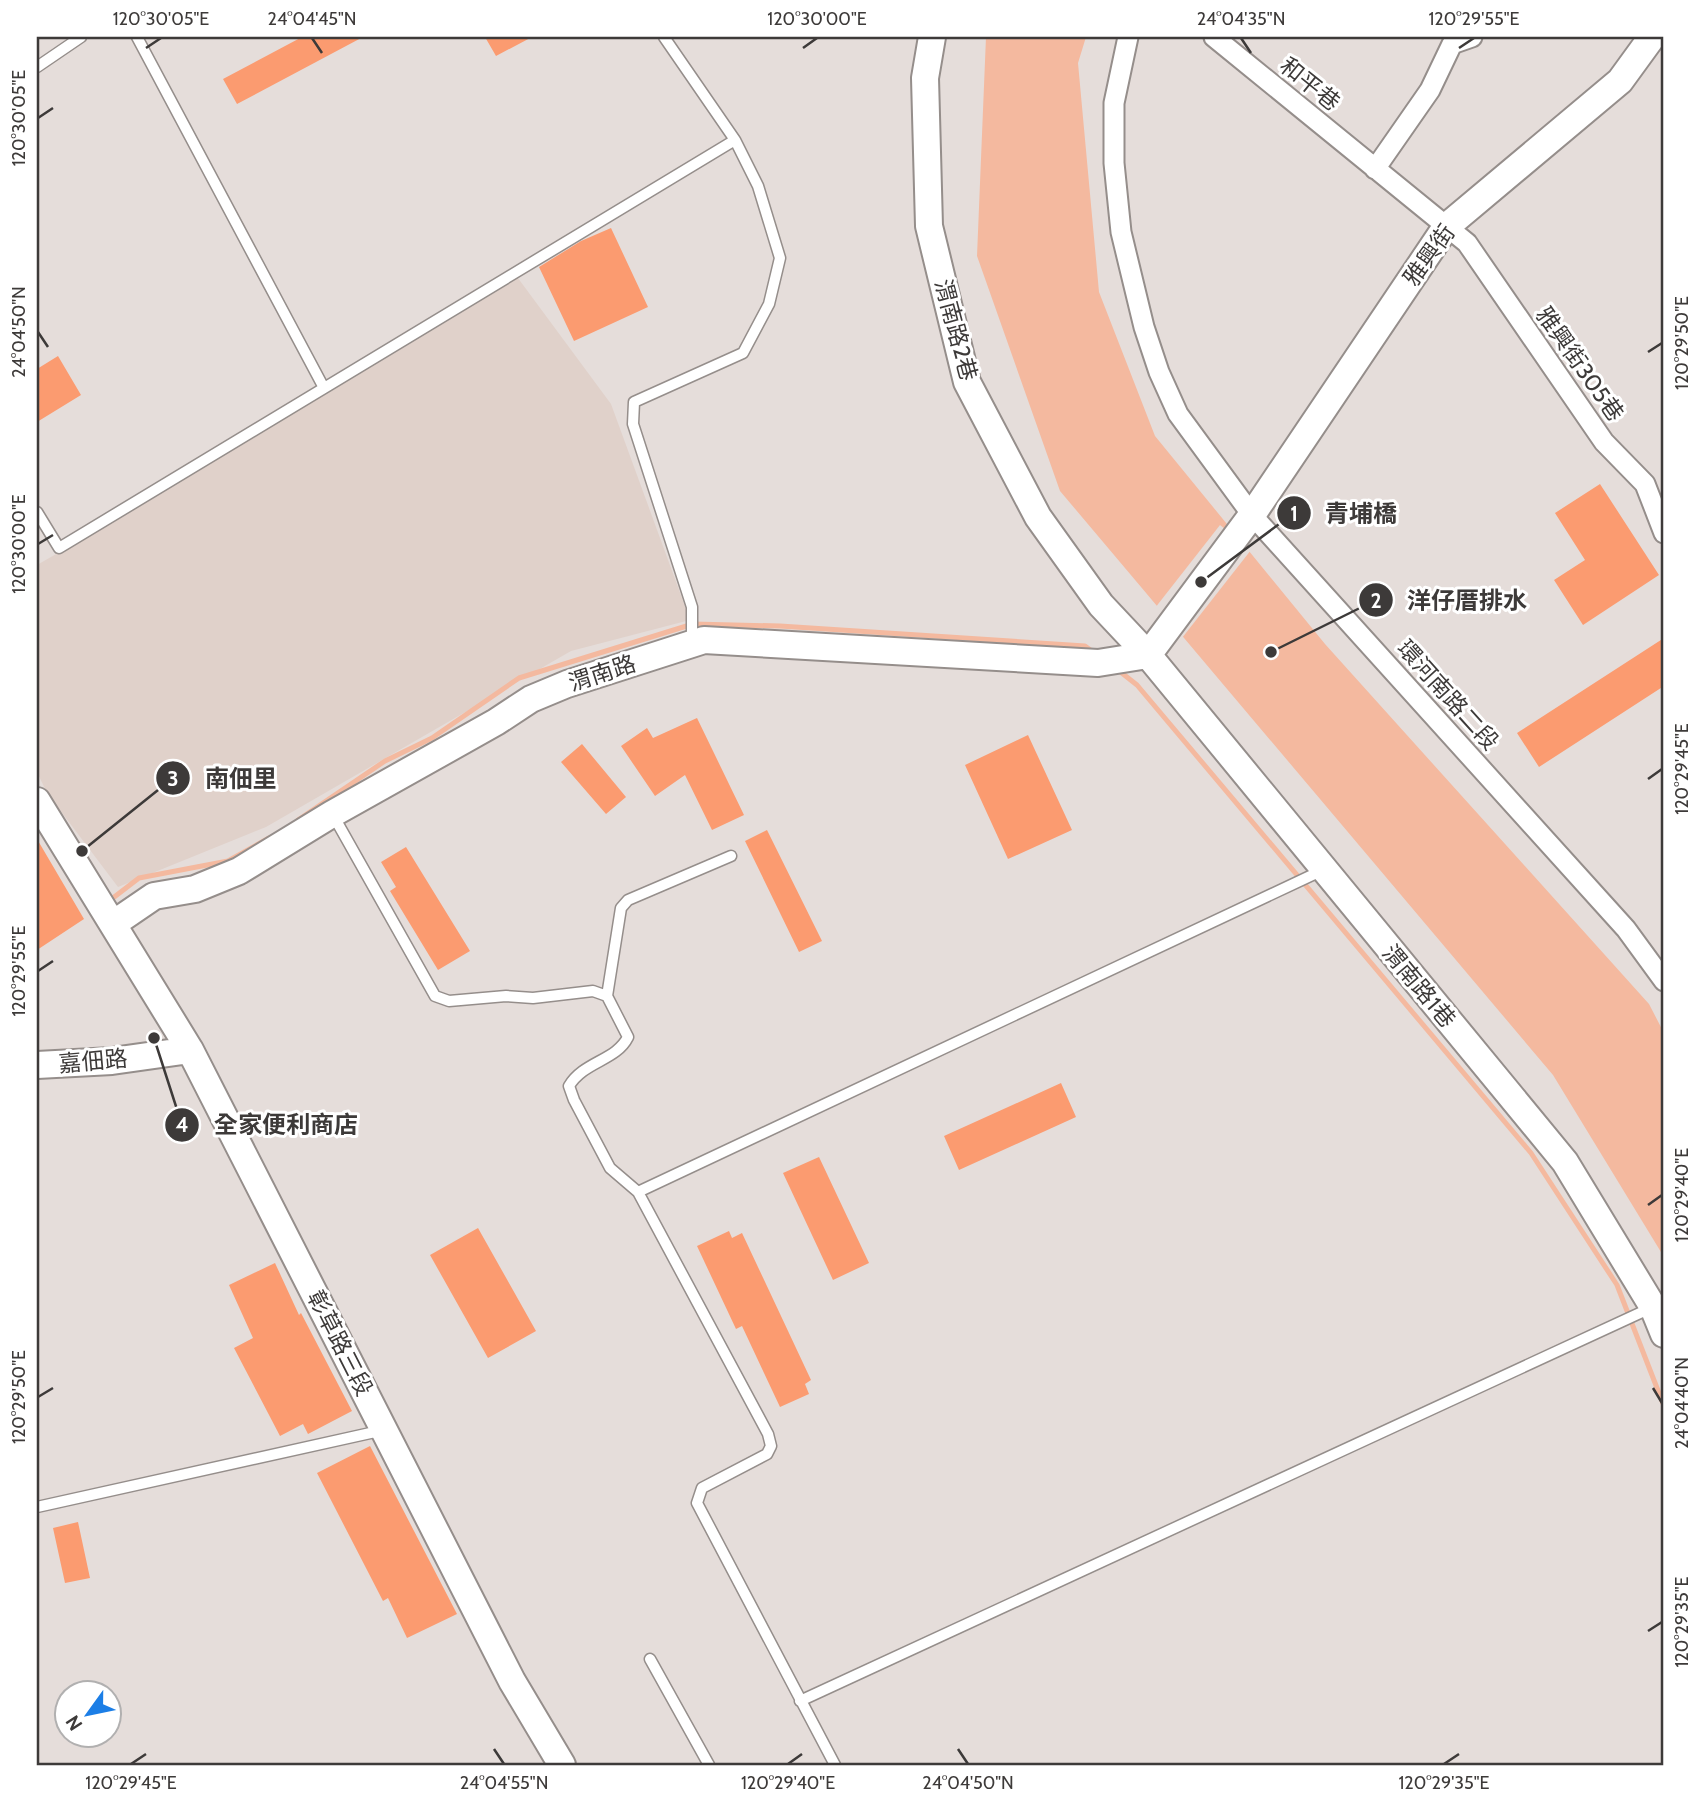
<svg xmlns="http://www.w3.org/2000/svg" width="1701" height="1802" viewBox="0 0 1701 1802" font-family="Cabin,'Noto Sans TC',sans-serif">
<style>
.built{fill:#e0d1ca}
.water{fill:#f4b99f}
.pier{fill:#e5ddda}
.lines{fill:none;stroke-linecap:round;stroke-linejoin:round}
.stream{stroke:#f4b99f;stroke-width:5}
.building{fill:#fb9b70}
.lane-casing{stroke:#958e8b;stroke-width:13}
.street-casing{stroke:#958e8b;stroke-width:23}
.secondary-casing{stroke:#958e8b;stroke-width:30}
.lane{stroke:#fff;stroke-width:10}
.street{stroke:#fff;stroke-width:19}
.secondary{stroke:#fff;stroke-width:26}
.ticks{fill:none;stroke:#3d3a39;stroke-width:2.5}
.labels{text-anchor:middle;stroke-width:6;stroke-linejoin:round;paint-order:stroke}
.street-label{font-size:23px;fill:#3d3a39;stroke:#fff}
.leader{fill:none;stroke:#3d3a39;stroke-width:2.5}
.callout-dot{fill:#3d3a39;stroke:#fff;stroke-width:2.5}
.mark-label{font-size:21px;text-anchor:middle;font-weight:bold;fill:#fff}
.callout-label{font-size:24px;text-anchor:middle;font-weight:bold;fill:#3d3a39;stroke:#fff;stroke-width:6;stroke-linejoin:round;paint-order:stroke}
.neatline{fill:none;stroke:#3d3a39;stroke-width:2.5}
.ticks-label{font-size:18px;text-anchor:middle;fill:#3d3a39}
</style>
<rect width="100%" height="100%" fill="#e5ddda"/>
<path class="built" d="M512 270 611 404 690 620 571 651 266 827 118 887 47 793 37 772V565L112 522Z"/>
<path class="water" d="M986 37H1086L1078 63 1099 292 1155 436 1325 644 1649 1004 1664 1033V1257L1553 1075 1060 491 977 256Z"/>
<path class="pier" d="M1220 525 1251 550 1182 638 1155 608Z"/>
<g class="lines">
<path class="stream" d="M1118 670 1137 685 1531 1153 1617 1285 1664 1406
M298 820 385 761 432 738 519 678 693 624 780 626 1085 646 1093 652
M109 901 139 878 228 861 269 838"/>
</g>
<path class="building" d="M302 37H363L237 104 223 79Z
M485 37H532L496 56Z
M611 228 648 307 574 341 539 267 581 241Z
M58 356 81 395 37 422V369Z
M1600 484 1659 575 1583 625 1554 580 1585 560 1555 513Z
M1664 638V686L1539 767 1517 733Z
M697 718 744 815 712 830 685 775 655 796 621 746 647 728 653 738Z
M1028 735 1072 830 1008 859 965 765Z
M582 744 626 797 606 814 561 762Z
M767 830 822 941 799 952 745 841Z
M37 839 84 919 37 950Z
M406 847 470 951 438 970 390 891 396 887 381 862Z
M1061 1083 1076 1117 959 1170 944 1136Z
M819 1157 869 1263 833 1280 783 1173Z
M478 1228 536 1331 488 1358 430 1255Z
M729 1231 732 1238 742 1233 811 1380 805 1384 809 1394 780 1407 742 1326 736 1329 697 1246Z
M275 1263 299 1315 301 1313 352 1411 308 1434 303 1424 280 1436 234 1348 253 1338 229 1285Z
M370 1446 457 1614 407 1638 388 1598 383 1601 317 1473Z
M78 1522 90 1578 65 1583 53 1528Z"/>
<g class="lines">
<g class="lane-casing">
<path id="lane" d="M137 37 324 388
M37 67 81 37
M37 512 59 548 735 140 664 37
M692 641V607L633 424 634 402 743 353 769 304 780 258 758 186 735 140
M333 815 435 996 449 1001 506 996 533 998 593 991 607 996 628 1037C616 1061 584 1061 569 1086L574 1100 610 1168 638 1192 768 1434 771 1446 767 1454 702 1488 697 1503 835 1765
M607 996 621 908 628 900 731 856
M638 1192 1323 870
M37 1507 384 1430
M650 1659 709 1765
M800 1701 1653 1307"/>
</g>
<g class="street-casing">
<path id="street" d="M1128 37 1114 103V163L1121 232 1144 327 1159 372 1178 414 1252 515 1626 929 1664 981
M1214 37 1467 243 1604 442 1645 484 1664 533
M1375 169 1430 90 1452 44 1472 37"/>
</g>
<g class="secondary-casing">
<path id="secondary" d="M932 37 925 78 929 226 967 382 1038 517 1101 605 1148 655 1565 1162 1653 1307 1664 1334
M1148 655 1252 515 1446 227 1620 81 1652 37
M37 801 190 1050 512 1681 562 1765
M113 924 154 896 195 889 239 871 332 814 496 722 531 699 567 684 704 640 1098 663 1148 655
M37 1065 112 1061 190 1050"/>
</g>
<use href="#lane" class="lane"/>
<use href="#street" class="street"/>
<use href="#secondary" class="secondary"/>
</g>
<path class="ticks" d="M312 38 322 53M1241 38 1251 53M146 48 161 38M803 48 817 38M1459 48 1474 38M38 118 53 108M38 332 48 347M1648 352 1662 343M38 544 53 535M1648 779 1662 769M38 971 53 961M1648 1205 1662 1195M1653 1388 1662 1403M38 1397 53 1388M1648 1631 1662 1622M494 1749 504 1764M958 1749 968 1764M131 1764 146 1754M788 1764 802 1754M1444 1764 1459 1754"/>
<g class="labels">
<g class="street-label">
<text transform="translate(1310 84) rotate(39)" y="8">和平巷</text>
<text transform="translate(1429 255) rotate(-54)" y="8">雅興街</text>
<text transform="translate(956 330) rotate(75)" y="8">渭南路2巷</text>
<text transform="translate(1580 364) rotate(55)" y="8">雅興街305巷</text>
<text transform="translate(602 673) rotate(-18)" y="8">渭南路</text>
<text transform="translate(1448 695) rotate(48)" y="8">環河南路二段</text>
<text transform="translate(1419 986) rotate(50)" y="8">渭南路1巷</text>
<text transform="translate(93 1061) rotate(-5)" y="8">嘉佃路</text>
<text transform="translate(340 1343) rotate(63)" y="8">彰草路三段</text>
</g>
</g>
<path class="leader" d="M1201 582L1294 513M1271 652L1376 600M82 851L173 778M154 1038L182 1125"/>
<g class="callout-dot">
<circle cx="1201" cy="582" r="7"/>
<circle cx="1271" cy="652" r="7"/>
<circle cx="82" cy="851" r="7"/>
<circle cx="154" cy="1038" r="7"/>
<circle cx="1294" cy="513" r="18"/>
<circle cx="1376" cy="600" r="18"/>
<circle cx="173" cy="778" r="18"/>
<circle cx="182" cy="1125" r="18"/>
</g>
<g class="mark-label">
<text x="1294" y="521">1</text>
<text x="1376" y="608">2</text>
<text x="173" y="786">3</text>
<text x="182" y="1132">4</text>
</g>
<g class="callout-label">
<text x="1361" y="522">青埔橋</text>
<text x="1467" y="609">洋仔厝排水</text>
<text x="241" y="787">南佃里</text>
<text x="286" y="1133">全家便利商店</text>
</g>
<rect width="1701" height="1802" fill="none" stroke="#ffffff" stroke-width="77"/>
<g transform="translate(88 1714) rotate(237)"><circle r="33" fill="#ffffff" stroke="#b1b0b0" stroke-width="2"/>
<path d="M0-5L12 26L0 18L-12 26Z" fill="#1c7ee6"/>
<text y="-10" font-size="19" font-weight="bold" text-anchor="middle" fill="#3d3a39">N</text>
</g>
<rect x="38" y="38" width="1624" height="1726" class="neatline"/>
<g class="ticks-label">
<text x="161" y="25">120°30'05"E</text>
<text x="312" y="25">24°04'45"N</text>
<text x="817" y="25">120°30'00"E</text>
<text x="1241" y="25">24°04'35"N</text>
<text x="1474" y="25">120°29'55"E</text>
<text transform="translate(19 118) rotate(-90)" y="6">120°30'05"E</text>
<text transform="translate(19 332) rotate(-90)" y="6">24°04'50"N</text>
<text transform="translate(1682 343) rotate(-90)" y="6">120°29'50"E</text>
<text transform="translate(19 544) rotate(-90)" y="6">120°30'00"E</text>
<text transform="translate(1682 769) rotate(-90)" y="6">120°29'45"E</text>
<text transform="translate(19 971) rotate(-90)" y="6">120°29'55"E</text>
<text transform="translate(1682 1195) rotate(-90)" y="6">120°29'40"E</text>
<text transform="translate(19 1397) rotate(-90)" y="6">120°29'50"E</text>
<text transform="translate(1682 1403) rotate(-90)" y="6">24°04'40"N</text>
<text transform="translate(1682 1622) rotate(-90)" y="6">120°29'35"E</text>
<text x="131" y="1789">120°29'45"E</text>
<text x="504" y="1789">24°04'55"N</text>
<text x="788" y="1789">120°29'40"E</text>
<text x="968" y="1789">24°04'50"N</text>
<text x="1444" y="1789">120°29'35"E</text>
</g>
</svg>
